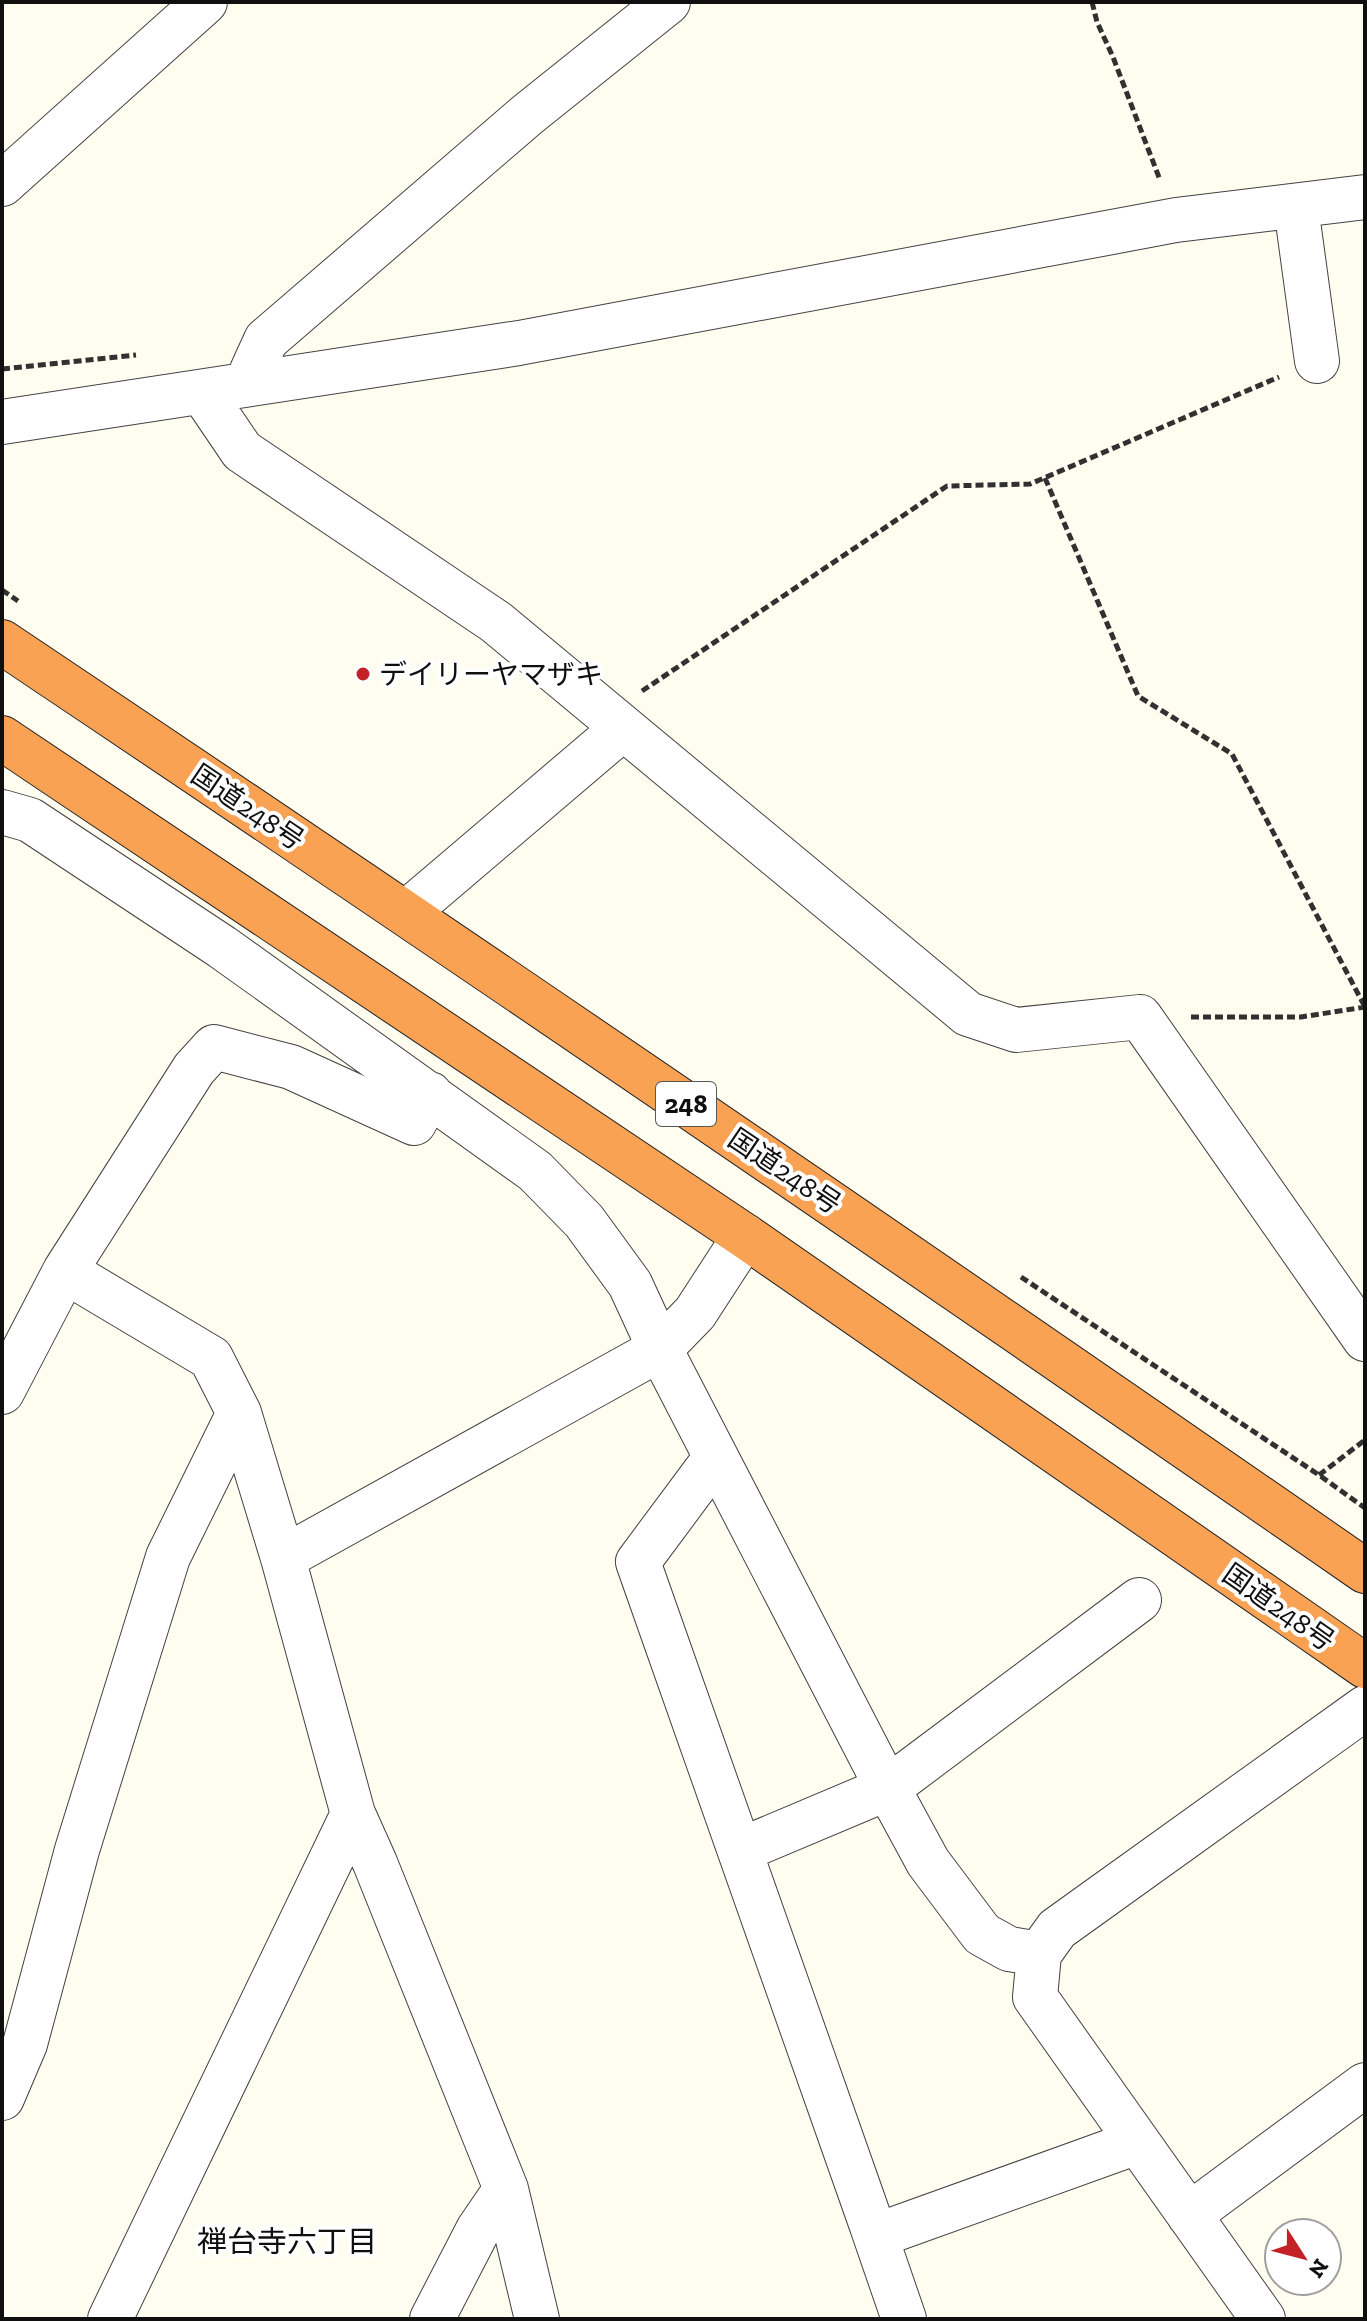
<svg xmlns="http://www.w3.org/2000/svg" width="1367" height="2321" viewBox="0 0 1367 2321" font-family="'Zilla Slab','Noto Sans JP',serif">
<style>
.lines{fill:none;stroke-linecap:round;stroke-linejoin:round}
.minor-casing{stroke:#424242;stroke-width:46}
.highway-casing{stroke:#202020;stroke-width:46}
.path{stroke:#313131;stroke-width:5;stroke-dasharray:8 4;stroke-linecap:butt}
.minor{stroke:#fff;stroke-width:44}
.highway{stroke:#f9a254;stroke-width:44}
.poi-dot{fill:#c42127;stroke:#fff;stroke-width:3}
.labels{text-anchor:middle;stroke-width:8;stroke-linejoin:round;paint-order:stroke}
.shield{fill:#fff;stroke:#575757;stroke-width:2}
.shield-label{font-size:26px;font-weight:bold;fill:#0f0f0f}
.poi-label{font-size:28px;fill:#0f0f0f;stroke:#fff;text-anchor:start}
.street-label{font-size:28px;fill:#0f0f0f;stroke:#fff}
.neighbourhood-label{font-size:30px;fill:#0f0f0f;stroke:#fff}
</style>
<rect width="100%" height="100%" fill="#fffcf0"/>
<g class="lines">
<g class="minor-casing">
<path id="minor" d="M2 184 205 2
M1296 207 1317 361
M246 384 266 340 527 115 668 2
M202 392 242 451 496 622 968 1014 1016 1030 1140 1017 1365 1339
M2 422 519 343 1176 220 1365 197
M2 812 30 820 222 947 535 1171 584 1221 630 1284 660 1349 283 1558
M406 913 622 729
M745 1236 695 1313 660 1349 878 1770 928 1862 982 1934 1009 1949 1039 1954
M65 1271 211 1358 239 1413 283 1558 353 1814 375 1863 506 2189 537 2319
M2 1392 65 1271 194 1069 214 1047 291 1067 414 1123 430 1094
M716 1457 638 1562 872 2226 884 2233 1137 2142
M741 1850 888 1788 1139 1600
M2 2098 25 2044 77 1850 168 1557 239 1413
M1189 2215 1365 2085
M872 2226 904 2319
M110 2319 353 1814
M432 2319 478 2230 506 2189
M1263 2319 1035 1997 1039 1954 1057 1929 1365 1708"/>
</g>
<g class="highway-casing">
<path id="highway" d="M2 642C459 948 913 1258 1365 1571
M2 738 745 1236 1365 1666"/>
</g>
<path class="path" d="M1092 2 1097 22 1113 57 1160 180
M2 369 136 355
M1045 478 1138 696 1232 754 1365 1007
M2 590 18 601
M642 691 947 486 1030 484 1279 377
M1191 1017H1301L1365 1007
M1021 1277 1319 1475 1365 1508
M1319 1475 1365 1440"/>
<use href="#minor" class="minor"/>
<use href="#highway" class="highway"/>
</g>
<circle class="poi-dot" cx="363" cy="674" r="8"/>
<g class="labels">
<rect class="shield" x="656" y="1082" width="60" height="44" rx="6"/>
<g class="shield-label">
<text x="686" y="1113">248</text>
</g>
<g class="poi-label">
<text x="379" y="684">デイリーヤマザキ</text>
</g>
<g class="street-label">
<text transform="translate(248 807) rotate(34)" y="10">国道248号</text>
<text transform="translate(785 1171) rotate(34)" y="10">国道248号</text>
<text transform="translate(1279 1607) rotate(35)" y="10">国道248号</text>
</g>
<g class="neighbourhood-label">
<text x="287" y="2252">禅台寺六丁目</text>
</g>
</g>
<rect width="1367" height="2321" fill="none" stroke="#0f0f0f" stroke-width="8"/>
<g transform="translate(1303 2257) rotate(126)"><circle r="38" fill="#ffffff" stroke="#9f9f9f" stroke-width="2"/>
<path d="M0-6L14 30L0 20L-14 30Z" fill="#c42127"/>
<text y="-12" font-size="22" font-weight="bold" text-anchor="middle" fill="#0f0f0f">N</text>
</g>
</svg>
